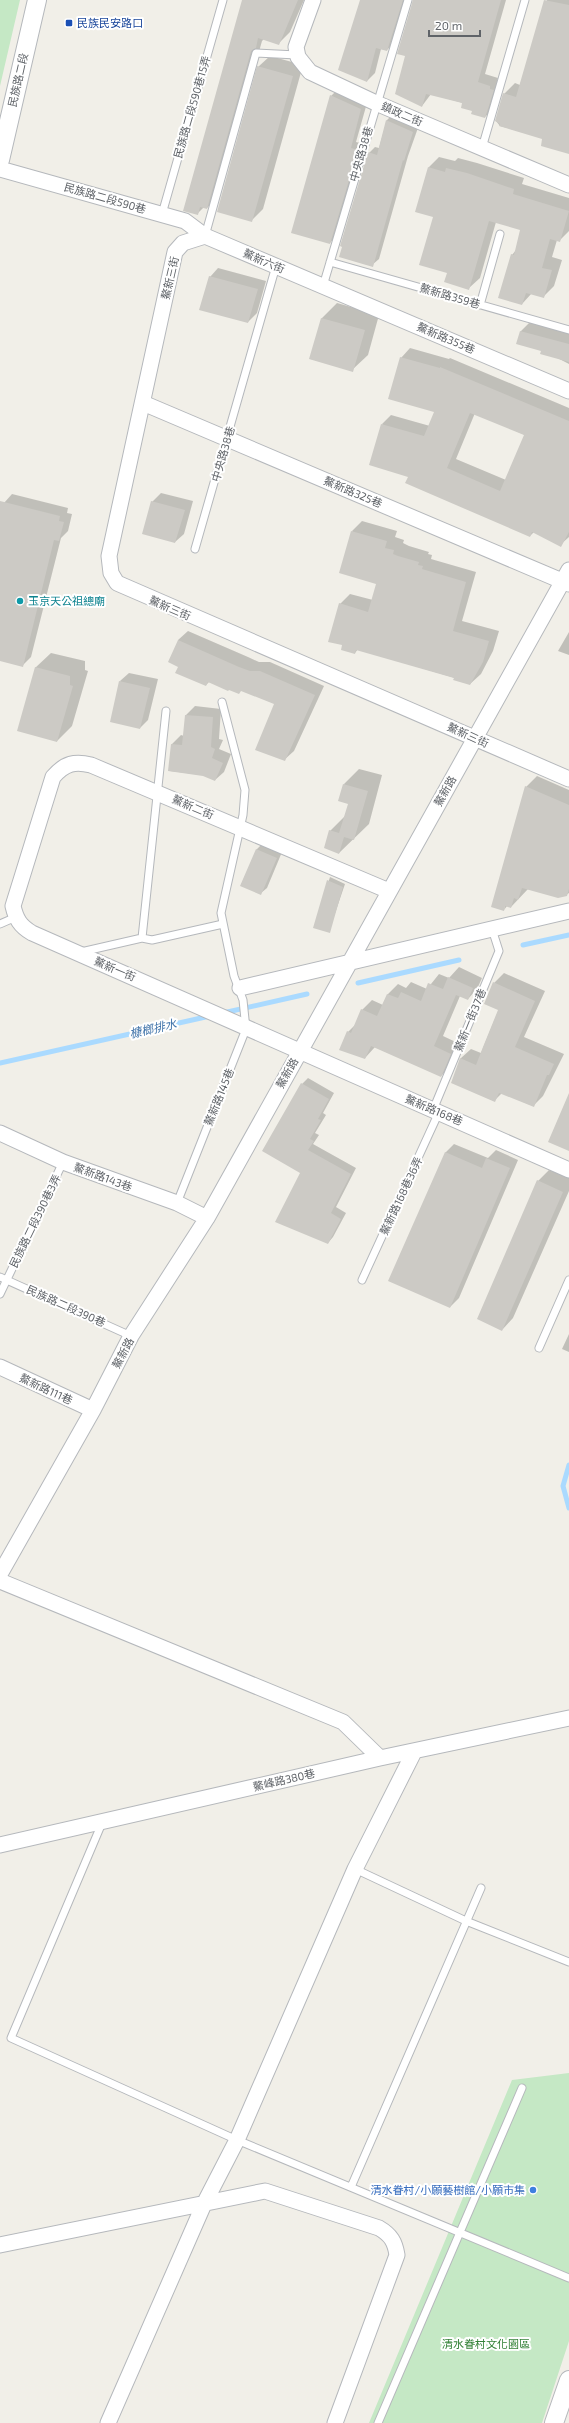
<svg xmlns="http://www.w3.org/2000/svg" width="569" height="2423" viewBox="0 0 569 2423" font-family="'Exo 2','Noto Sans TC',sans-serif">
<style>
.green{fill:#c5e8c5}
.shadow{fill:#0003;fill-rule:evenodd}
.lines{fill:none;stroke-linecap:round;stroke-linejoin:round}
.stream{stroke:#aadaff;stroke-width:5}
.building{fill:#cccac5;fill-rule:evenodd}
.service-casing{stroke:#b5b8bc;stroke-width:9}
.minor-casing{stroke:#b5b8bc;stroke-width:17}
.tertiary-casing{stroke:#b5b8bc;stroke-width:20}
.service{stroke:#fff;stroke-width:7}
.minor{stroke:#fff;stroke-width:15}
.tertiary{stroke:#fff;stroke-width:18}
.transit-dot{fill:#1a4fb4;stroke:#fff;stroke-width:1.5}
.culture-dot{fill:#0f9aa8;stroke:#fff;stroke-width:1.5}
.shop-dot{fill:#3f7fe0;stroke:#fff;stroke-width:1.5}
.labels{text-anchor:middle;stroke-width:4;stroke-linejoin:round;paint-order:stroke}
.transit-label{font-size:11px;fill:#164399;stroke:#fff;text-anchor:start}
.street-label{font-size:11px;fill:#5f6368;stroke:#fff}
.culture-label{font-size:11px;fill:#0d838f;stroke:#fff;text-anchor:start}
.shop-label{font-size:11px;fill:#366cbe;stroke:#fff;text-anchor:end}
.park-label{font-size:11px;fill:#348238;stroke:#fff}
.water-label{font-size:12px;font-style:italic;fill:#4174aa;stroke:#fff}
</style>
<rect width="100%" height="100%" fill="#f1efe8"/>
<path class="green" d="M0 0H20L0 86Z
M569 2073V2341L542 2423H369L512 2080Z"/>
<path class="shadow" d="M243 0H304L290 32 279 43 264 39 262 41 218 197 207 208 204 207 197 214Z
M360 0H408L395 42 387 50 381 49 375 73 367 81Z
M413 0H506L485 74 498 78 497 81 501 82 493 109 485 117 463 103 431 94 422 106 406 56Z
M547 0H569V153L544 138 500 126 496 121 504 94 515 83 520 85Z
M270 56 303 65 263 209 251 221 258 67Z
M337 90 367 103 356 142 364 144 336 236 330 243 331 96Z
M393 114 419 125 408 156 379 259 372 265 369 153 375 147 379 148 387 120Z
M439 157 455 161 458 158 477 163 524 178 522 184 569 198V231L560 240H557L552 257 562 260 554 286 544 296 532 293 522 304 512 255 516 250 521 229 496 222 480 278 469 288 448 272 434 216 429 167Z
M218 268 266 281 257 313 248 322 210 277Z
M337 303 379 315 368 355 352 370 311 359 322 318Z
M530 322 569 333V364L542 350 517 343 521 331Z
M410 348 449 359 450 358 569 408V537L560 545 534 532 530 536 409 476 382 424 391 415 430 426 436 411 401 358ZM475 413 525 435 506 480 456 459Z
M161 493 193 501 184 534 175 542 152 502Z
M12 494 68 508 67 513 72 514 68 531 61 538 31 657 23 665 0 660V518L4 503Z
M362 521 397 531 395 537 404 540 403 543 409 546 429 552 428 554 432 555 431 559 476 572 462 621 499 631 493 651 481 674 470 684 455 678 358 649 355 653 343 645 340 604 350 594 373 600 377 583 352 531Z
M188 631 248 657 259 662H270L324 686 294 751 284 760 276 704 242 690 209 682 206 685 179 666 178 640Z
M569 632V655L558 651Z
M51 653 85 661V670L88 671 72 726 57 741 35 668Z
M129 673 158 679 148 720 140 728 120 681Z
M195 706 221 709 219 739 223 740 219 749 231 754 224 772 215 780 203 775 170 771 172 744 181 735 184 736 186 715Z
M359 769 382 775 369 824 339 853 330 831 345 816 349 803 344 784Z
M537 776 569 790V893L566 895 528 889 511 907 507 906 504 910 526 787Z
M263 843 282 852 267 888 261 893 241 885 257 849Z
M330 877 345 884 329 931 314 927Z
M459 967 482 978 477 989 468 999 460 996 443 1036 460 1044 451 1066 441 1076 375 1047 365 1058 348 1032 356 1024 362 1010 372 1000 383 1005 388 994 398 984 406 988 411 982 427 989 439 974 449 978Z
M504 973 545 991 524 1037 564 1054 543 1096 533 1106 502 1093 494 1101 453 1082 461 1058 471 1049 481 1053 499 1009 494 983Z
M308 1078 334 1093 323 1113 326 1115 315 1133 319 1135 313 1144 356 1168 336 1207 346 1213 333 1237 328 1243 302 1172V1084Z
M454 1144 488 1158 496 1150 518 1160 459 1298 450 1307 445 1153Z
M549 1170 569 1178V1191L513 1318 502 1330 538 1181Z
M569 1334V1352L562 1349Z"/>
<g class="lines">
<path class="stream" d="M523 945 569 935
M358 983 459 960
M223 1013 307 994
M0 1063 210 1016
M569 1465 563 1486 569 1508"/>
</g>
<path class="building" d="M242 0H298L279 45 258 38 256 48 251 51 207 209 200 207 198 215 183 211Z
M360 0H403L387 51 376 48 367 82 338 70Z
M413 0H501L478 82 490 86V89L494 90 485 118 471 114 472 111 461 108 462 103 426 94 422 107 395 94 405 56 397 54Z
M544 0 569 5V154L541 146 542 139 499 126 500 124 495 121 503 93 516 97Z
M257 66 293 76 252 222 217 212Z
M330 95 361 109 351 148 358 150 330 244 291 233Z
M386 120 413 132 404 161 403 160 373 267 339 257 342 247 340 246 368 152 377 155Z
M428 167 445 172 446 168 467 173 514 189 513 194 569 211 560 242 550 239 542 268 552 270 544 298 526 293 522 305 498 298 511 254 514 255 520 230 489 221 469 290 444 282 447 273 419 265 433 217 415 212Z
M209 276 258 289 248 323 199 310Z
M321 318 365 330 353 372 309 359Z
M520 331 569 344V362L540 354 541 351 516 344Z
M400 357 440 368V367L569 421V532L561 547 532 532 530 537 405 483 408 477 369 465 381 424 424 436 434 412 388 399ZM470 413 524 435 500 491 447 468Z
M0 501 60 516 59 521 64 522 59 541 54 540 23 667 0 661Z
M151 501 185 510 175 543 142 534Z
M351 531 387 541 385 548 394 550 393 554 398 556 419 562 418 565 423 566 422 569 466 582 453 631 489 641 483 662 470 685 453 680 454 678 356 650 355 654 341 650 342 645 328 642 339 603 368 612 376 584 339 573Z
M178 640 239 667 250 671H260L315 695 285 761 255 750 274 704 241 691 239 694 229 690 228 691 208 682 206 686 175 673 178 667 168 662Z
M35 667 70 676V685L73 686 57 742 17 731Z
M119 681 150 688 140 729 110 722Z
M185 715 213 717 211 747 215 749 212 758 223 763 215 781 203 776 168 771 171 744 182 745Z
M343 784 368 791 354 840 344 837 339 854 324 848 329 830 339 833 348 804 338 801Z
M525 786 569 805V889L567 896 558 898 522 888 518 900 514 898 511 908 505 906 504 911 491 907Z
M256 849 277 858 261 895 240 886Z
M327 880 343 887 330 933 313 928Z
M448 977 473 988 468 1000 456 995 434 1046 451 1054 441 1077 371 1046 365 1059 339 1050 347 1031 351 1033 361 1009 377 1016 387 994 398 998 401 992 421 1001 428 983 443 989Z
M493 982 535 1001 515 1047 554 1064 549 1075H547L534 1107 499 1093 495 1102 451 1083 460 1058 476 1065 483 1047 498 1010 484 1004Z
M301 1083 329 1099 318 1119 321 1120 310 1139 314 1141 308 1150 351 1174 331 1213 341 1219 328 1244 275 1222 300 1173 262 1151Z
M569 1093V1151L548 1142Z
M445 1152 482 1168 486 1158 510 1168 450 1308 388 1281Z
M537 1180 563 1192 502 1331 477 1319Z"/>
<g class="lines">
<g class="service-casing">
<path id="service" d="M482 148 525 0
M162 214 223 0
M205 236 256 53 297 55
M330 262 569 330
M323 286 408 0
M480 305 500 234
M195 549 276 266
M0 924 16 917
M142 938 166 711
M81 952 142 938 152 940 223 924
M433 1110 499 951 492 929
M177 1203 246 1029 243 1000 234 976 221 913 243 815 245 790 222 702
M0 1277 131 1336
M362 1280 439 1112
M0 1294 63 1162
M539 1348 569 1280
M102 1823 11 2038 237 2140 569 2278
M355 1869 466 1921 569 1962
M351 2187 481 1888
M378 2423 522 2088"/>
</g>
<g class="minor-casing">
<path id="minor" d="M313 0 296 47 298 57 310 72 376 103 569 185
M0 169 185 221 205 236 569 391
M205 236 183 243 175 252 109 556 111 573 117 583 569 779
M143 403 569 584
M389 891 91 765C75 761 65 763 53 777L13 906C16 919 20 926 32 933L569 1170
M240 988 569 911
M0 1133 63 1162 177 1203 207 1218
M0 1367 93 1410
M0 1574 93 1410 131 1336 207 1218 569 570
M0 1581 343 1722 380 1758
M0 1845 380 1758 569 1718
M0 2245 265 2191 379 2228C391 2235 395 2242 397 2255L335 2423
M108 2423 204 2204 237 2140 355 1869 414 1752"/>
</g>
<g class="tertiary-casing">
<path id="tertiary" d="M0 160 37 0
M554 2423 569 2380"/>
</g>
<use href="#service" class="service"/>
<use href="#minor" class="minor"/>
<use href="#tertiary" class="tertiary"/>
</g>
<rect class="transit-dot" x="65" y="19" width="8" height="8" rx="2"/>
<circle class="culture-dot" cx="20" cy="601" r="4"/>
<circle class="shop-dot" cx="533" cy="2190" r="4"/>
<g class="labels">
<g class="transit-label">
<text x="77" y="27">民族民安路口</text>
</g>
<g class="street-label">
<text transform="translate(18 80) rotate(-77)" y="4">民族路二段</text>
<text transform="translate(192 107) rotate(-74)" y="4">民族路二段590巷15弄</text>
<text transform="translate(402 114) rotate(23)" y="4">鎮政二街</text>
<text transform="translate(361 154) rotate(-74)" y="4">中央路38巷</text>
<text transform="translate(105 198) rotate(16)" y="4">民族路二段590巷</text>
<text transform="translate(264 261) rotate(23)" y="4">鰲新六街</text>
<text transform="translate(170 278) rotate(-77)" y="4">鰲新三街</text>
<text transform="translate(450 296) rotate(16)" y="4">鰲新路359巷</text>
<text transform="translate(446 338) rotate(23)" y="4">鰲新路355巷</text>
<text transform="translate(223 454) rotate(-74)" y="4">中央路38巷</text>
<text transform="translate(353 492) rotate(23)" y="4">鰲新路325巷</text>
<text transform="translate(170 608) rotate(23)" y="4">鰲新三街</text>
<text transform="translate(468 735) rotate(24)" y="4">鰲新三街</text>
<text transform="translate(445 791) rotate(-61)" y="4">鰲新路</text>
<text transform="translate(193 807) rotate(23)" y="4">鰲新二街</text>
<text transform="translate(115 969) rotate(23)" y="4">鰲新一街</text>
<text transform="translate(470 1020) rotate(-68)" y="4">鰲新一街37巷</text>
<text transform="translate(287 1073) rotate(-61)" y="4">鰲新路</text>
<text transform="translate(219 1097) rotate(-68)" y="4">鰲新路145巷</text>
<text transform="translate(434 1110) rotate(23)" y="4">鰲新路168巷</text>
<text transform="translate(103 1177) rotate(20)" y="4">鰲新路143巷</text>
<text transform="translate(401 1196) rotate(-65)" y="4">鰲新路168巷36弄</text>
<text transform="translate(35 1221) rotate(-64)" y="4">民族路二段390巷3弄</text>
<text transform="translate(66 1306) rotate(24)" y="4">民族路二段390巷</text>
<text transform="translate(123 1353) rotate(-62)" y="4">鰲新路</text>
<text transform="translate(46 1389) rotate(25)" y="4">鰲新路111巷</text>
<text transform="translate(284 1780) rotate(-13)" y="4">鰲峰路380巷</text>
</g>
<g class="culture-label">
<text x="28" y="605">玉京天公祖總廟</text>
</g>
<g class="shop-label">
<text x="525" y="2194">清水眷村/小願藝樹館/小願市集</text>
</g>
<g class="park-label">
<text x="486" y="2348">清水眷村文化園區</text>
</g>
<g class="water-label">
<text transform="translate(153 1029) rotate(-13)" y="4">槺榔排水</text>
</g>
</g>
<path d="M429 30v6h51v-6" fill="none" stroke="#5f6368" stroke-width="2"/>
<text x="435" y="30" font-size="12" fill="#5f6368" stroke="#ffffff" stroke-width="3" paint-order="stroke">20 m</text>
</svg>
